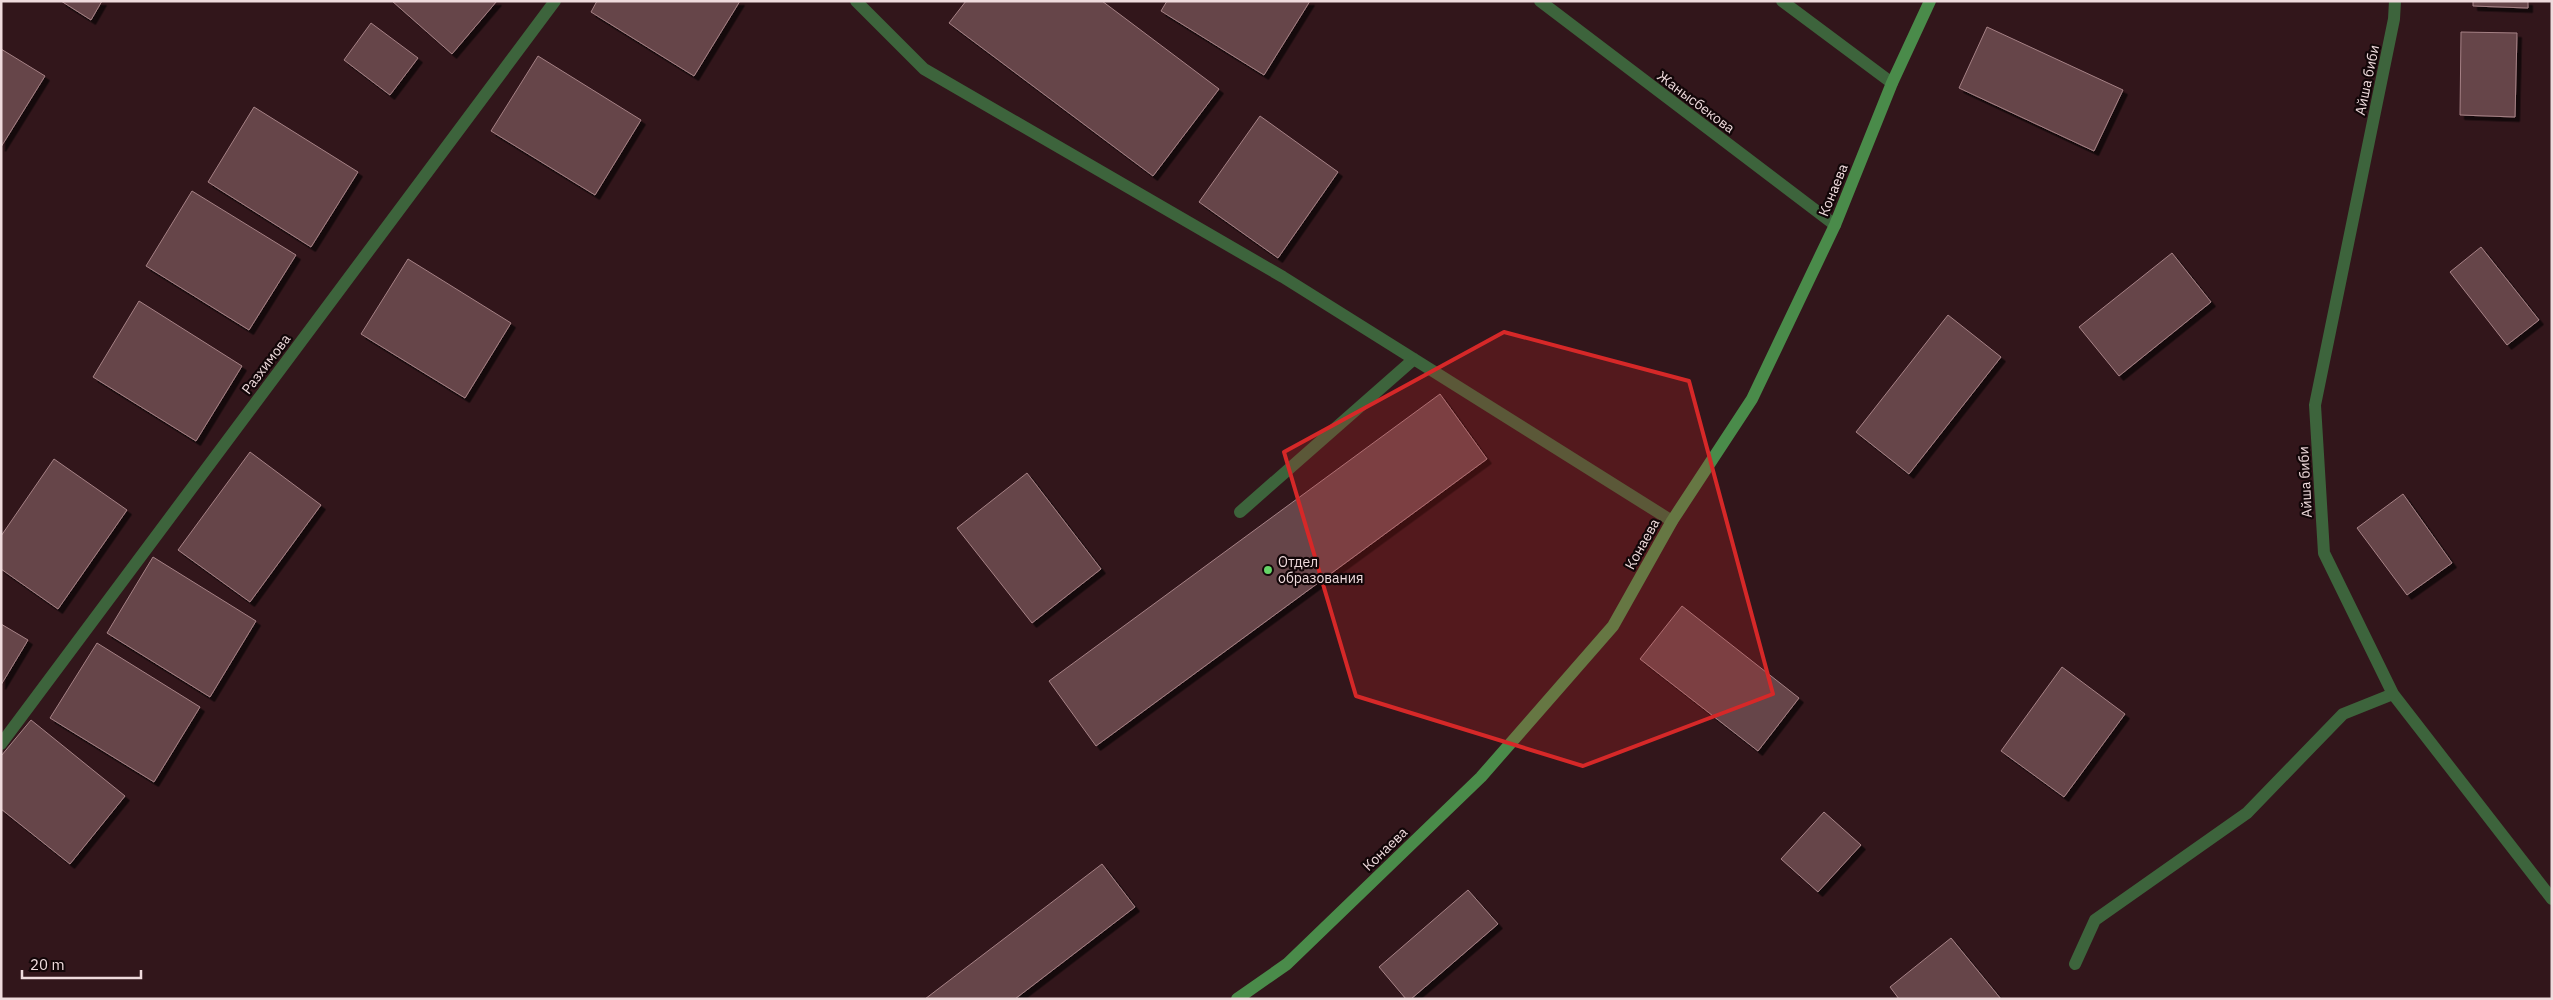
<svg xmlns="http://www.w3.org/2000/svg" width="2553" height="1000" viewBox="0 0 2553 1000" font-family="'IBM Plex Sans',sans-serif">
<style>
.building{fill:#664549;stroke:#a68286;filter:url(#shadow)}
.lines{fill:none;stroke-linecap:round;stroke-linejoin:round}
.minor{stroke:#3d643c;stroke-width:12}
.secondary{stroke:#4a8b4a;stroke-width:12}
.marked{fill:#d62828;fill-opacity:0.2;stroke:#d62828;stroke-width:4;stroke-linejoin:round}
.poi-dot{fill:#65d467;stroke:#120608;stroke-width:2}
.labels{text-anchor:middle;stroke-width:4.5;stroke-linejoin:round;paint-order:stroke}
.street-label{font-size:14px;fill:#efdbdd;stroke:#120608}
.poi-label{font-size:14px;fill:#efdbdd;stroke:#120608;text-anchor:start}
</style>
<defs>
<filter id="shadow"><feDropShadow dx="4.5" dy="4.5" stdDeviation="0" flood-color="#0009"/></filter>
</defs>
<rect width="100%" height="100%" fill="#32161b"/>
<path class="building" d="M61 1H102L91 20Z
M392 1H497L452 54Z
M597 1H740L694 76 591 12Z
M966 1H1102L1219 89 1153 176 949 23Z
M1167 1H1310L1264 75 1161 11Z
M2473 1H2528V8L2473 6Z
M371 23 418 58 390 95 344 60Z
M1987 27 2123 90 2094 151 1959 88Z
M2461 32 2517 33 2515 117 2460 115Z
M1 49 45 76 1 147Z
M538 56 641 120 595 195 491 131Z
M254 107 358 172 311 247 208 182Z
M1260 116 1338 172 1278 258 1199 202Z
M192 191 296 255 249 330 146 266Z
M2481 247 2539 320 2507 345 2450 272Z
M2172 253 2211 302 2119 376 2079 327Z
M408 259 511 323 465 398 361 334Z
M139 301 242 366 196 441 93 377Z
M1948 315 2001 357 1909 474 1856 432Z
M1440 394 1487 459 1096 746 1049 681Z
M250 452 321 505 250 602 178 550Z
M54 459 127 510 58 609 1 569V536Z
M1027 473 1101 569 1032 623 957 528Z
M2403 494 2452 563 2407 595 2357 528Z
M153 557 256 621 210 697 107 633Z
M1682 606 1799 698 1758 751 1640 659Z
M1 624 28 640 1 685Z
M97 643 200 707 154 782 50 718Z
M2062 667 2125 714 2064 797 2001 751Z
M31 720 125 796 70 864 1 809V756Z
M1824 812 1861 845 1818 892 1781 859Z
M1102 864 1135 907 1015 999H925Z
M1468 890 1498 924 1411 999H1406L1379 967Z
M1951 938 2001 999H1899L1890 987Z"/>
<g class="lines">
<path class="minor" d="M856 1 924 69 1283 277 1672 521
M1540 1 1835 225
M1782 1 1892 83
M2395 1 2394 19 2315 405 2324 553 2393 694 2552 899
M1240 512 1414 359
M1 744 555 1
M2075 964 2095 920 2247 813 2343 714 2393 694"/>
<path class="secondary" d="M1237 999 1287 964 1481 777 1613 626 1672 521 1752 399 1835 225 1892 83 1930 1"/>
</g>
<path class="marked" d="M1504 332 1689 381 1773 694 1583 766 1356 696 1284 452Z"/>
<circle class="poi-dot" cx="1268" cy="570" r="5"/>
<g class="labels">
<g class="street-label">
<text transform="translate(2367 80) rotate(-78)" y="5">Айша биби</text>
<text transform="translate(1696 102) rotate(37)" y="5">Жанысбекова</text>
<text transform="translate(1833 190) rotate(-68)" y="5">Конаева</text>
<text transform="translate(266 364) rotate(-53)" y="5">Разхимова</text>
<text transform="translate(2305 482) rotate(-93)" y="5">Айша биби</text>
<text transform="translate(1642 544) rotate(-61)" y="5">Конаева</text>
<text transform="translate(1385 849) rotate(-44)" y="5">Конаева</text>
</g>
<g class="poi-label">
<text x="1278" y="567">Отдел<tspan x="1278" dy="16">образования</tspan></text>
</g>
</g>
<rect width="2553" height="1000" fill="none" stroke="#efdbdd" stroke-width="5"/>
<path d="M22 970v8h119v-8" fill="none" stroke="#efdbdd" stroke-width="2.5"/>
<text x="30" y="970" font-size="15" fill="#efdbdd" stroke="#120608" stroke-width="4" paint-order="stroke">20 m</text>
</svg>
